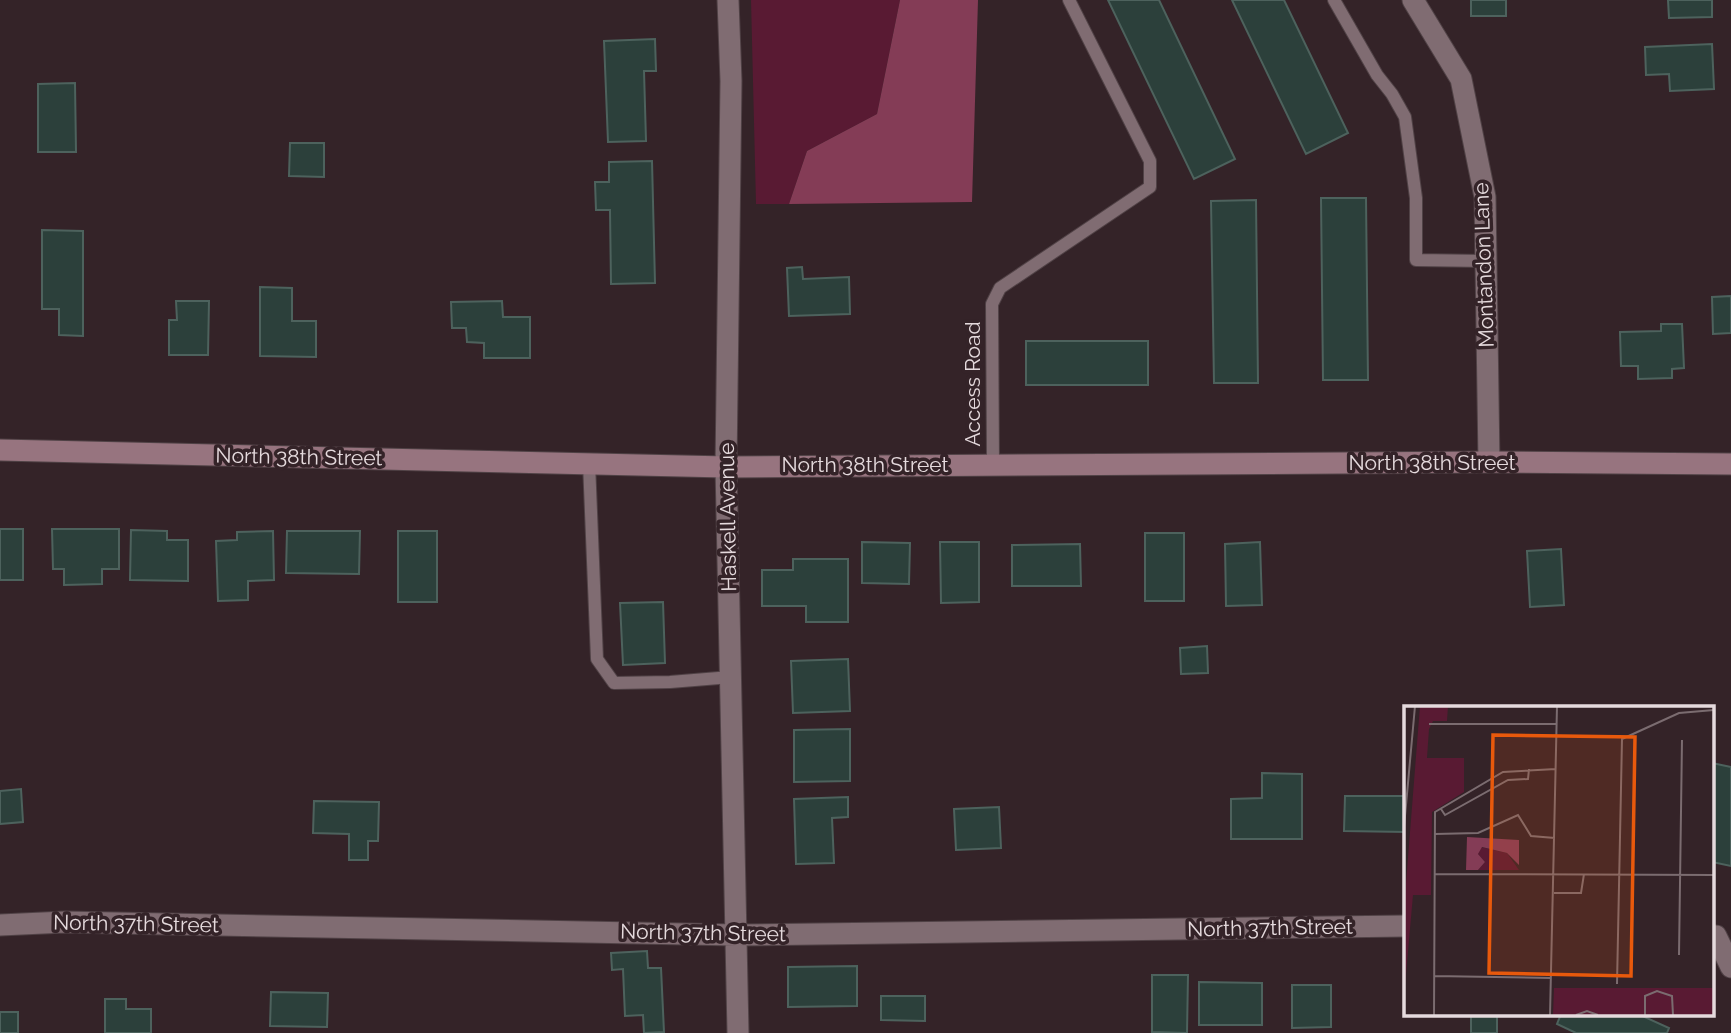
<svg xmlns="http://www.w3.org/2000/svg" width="1731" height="1033" viewBox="0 0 1731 1033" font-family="Raleway,sans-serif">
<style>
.green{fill:#591a33}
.forest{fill:#843c56}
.building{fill:#2c403b;stroke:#4d625d;stroke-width:2}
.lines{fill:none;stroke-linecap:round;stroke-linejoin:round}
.lane-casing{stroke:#504246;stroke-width:14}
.street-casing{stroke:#504246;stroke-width:23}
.secondary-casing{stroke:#504246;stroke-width:23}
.lane{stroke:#806c72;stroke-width:12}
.street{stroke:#806c72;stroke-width:21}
.secondary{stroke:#97747f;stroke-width:21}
.labels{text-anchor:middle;stroke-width:7;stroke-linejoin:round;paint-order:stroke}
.street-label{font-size:21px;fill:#e5dadd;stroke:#342328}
.inset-road{fill:none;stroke:#7b6c70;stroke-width:2}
.view{fill:#e8590c;fill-opacity:0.15;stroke:#e8590c;stroke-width:3.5}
.inset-edge{fill:none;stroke:#e5dadd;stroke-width:3.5}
</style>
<rect width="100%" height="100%" fill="#342328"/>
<path class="green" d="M751 0H900L877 114 807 151 789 204H756Z"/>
<path class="forest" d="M900 0H978L972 202 789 204 807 151 877 114Z"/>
<path class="building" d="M1108 0H1159L1235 159 1194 179Z
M1232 0H1284L1348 133 1306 154Z
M1471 0H1506V16H1471Z
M1668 0H1712V17L1669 18Z
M655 39 656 71H644L646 141 608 142 604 41Z
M1712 44 1714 89 1670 91 1669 74 1646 75 1645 47Z
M75 83 76 152H38V84Z
M290 143H324V177L289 176Z
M652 161 655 283 611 284 610 210H596L595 182H609V162Z
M1321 198H1366L1368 380H1323Z
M1256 200 1258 383H1214L1211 201Z
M42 230 83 231V336L59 335V309H42Z
M802 267 803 279 849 277 850 314 789 316 787 268Z
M260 287 292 288V321H316V357L260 356Z
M1731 296V333L1713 334 1712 297Z
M176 301H209L208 355H169V320H177Z
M502 301 503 317H530V358H484V343L467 342 466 328H452L451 302Z
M1661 324H1682L1684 368 1672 369V378L1638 379V366H1621L1620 332 1661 331Z
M1026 341H1148V385H1026Z
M0 529H23V580H0Z
M52 529H119V569H102V584L64 585V569H53Z
M131 530 167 531V540H188V581L130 580Z
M273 531 274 580 248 581V600L218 601 216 541 237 540V532Z
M287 531H360L359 574 286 573Z
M398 531H437V602H398Z
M1145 533H1184V601H1145Z
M862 542 910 543 909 584 862 583Z
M940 542H979V602L941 603Z
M1260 542 1262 605 1226 606 1225 544Z
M1080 544 1081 586H1012V545Z
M1561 549 1564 605 1530 607 1527 551Z
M793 559H848V622H806V606H762V570H793Z
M663 602 665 663 623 665 620 603Z
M1207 646 1208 673 1181 674 1180 648Z
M848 659 850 711 793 713 791 661Z
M850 729V781L794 782V730Z
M1712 763 1731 767V866L1712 862Z
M1262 773 1302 774V839H1231V799L1262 798Z
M21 789 23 822 0 824V791Z
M1345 796H1406V832L1344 831Z
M848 797V817L832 818 834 863 796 864 794 799Z
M314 801 379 802 378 841H368V860H349V834L313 833Z
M999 807 1001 848 956 850 954 809Z
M647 951 648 968H661L664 1032 644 1033 643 1015 625 1016 623 969 612 970 611 953Z
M857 966V1006L788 1007V967Z
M1152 975H1188L1187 1033 1152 1032Z
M1199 982 1262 983V1025H1199Z
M1292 985H1331V1027L1292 1028Z
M271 992 328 993 327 1027 270 1026Z
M881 996H925V1021L881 1020Z
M105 999H126V1009H151V1033H105Z
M0 1012H18V1033H0Z
M1471 1014H1497V1033H1471Z
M1561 1014H1638L1669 1028 1667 1033H1576L1557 1024Z"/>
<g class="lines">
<g class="lane-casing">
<path id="lane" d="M1334 0 1377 75 1392 94 1405 117 1416 198V260L1486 261
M589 463 597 659 614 683 670 682 731 677
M993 464 992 304 1000 288 1150 187V161L1069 0"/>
</g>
<g class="street-casing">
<path id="street" d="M728 0 731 81 726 467 738 1033
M1413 0 1461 79 1485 197 1489 462
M0 925 65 922 737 935 1406 926
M1712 936H1716L1731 967"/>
</g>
<g class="secondary-casing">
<path id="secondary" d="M0 450 726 467 1489 462 1731 464"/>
</g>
<use href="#lane" class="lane"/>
<use href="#street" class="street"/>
<use href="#secondary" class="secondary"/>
</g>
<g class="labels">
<g class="street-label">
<text transform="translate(1484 265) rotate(-92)" y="7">Montandon Lane</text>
<text transform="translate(973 384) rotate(-90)" y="7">Access Road</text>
<text transform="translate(299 457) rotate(1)" y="7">North 38th Street</text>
<text x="1432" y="470">North 38th Street</text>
<text x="865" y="472">North 38th Street</text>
<text transform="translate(728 517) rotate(-91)" y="7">Haskell Avenue</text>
<text transform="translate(136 924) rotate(1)" y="7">North 37th Street</text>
<text transform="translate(1270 928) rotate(-1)" y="7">North 37th Street</text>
<text transform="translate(703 933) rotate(1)" y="7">North 37th Street</text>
</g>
</g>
<g transform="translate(1404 706)">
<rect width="310" height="310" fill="#342328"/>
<path d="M16 0H44L43 15H29L25 23 23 52H60V86L28 106 27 189H9L0 291V202ZM77 141 103 147 115 164H74L81 156 74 148ZM150 282H310V309H149Z" fill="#591a33"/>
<path d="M63 131 115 134V159L103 147 78 141 74 148 81 156 74 164H62Z" fill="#843c56"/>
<path class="inset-road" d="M25 18H153M37 103 41 109 104 74 124 73 125 63M0 121 11 0M31 128 74 127 114 109 127 130 151 132M31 168 310 169M150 187H177L180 168M275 249 278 34M30 270 147 272M213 278 218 33 275 7 310 4M30 309 31 106 99 66 152 63M146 309 153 0M172 309 183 305 194 309M241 309V290L253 285 268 290 269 309"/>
<path class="view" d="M89 29 231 31 227 270 85 267Z"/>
<rect width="310" height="310" class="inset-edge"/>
</g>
</svg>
